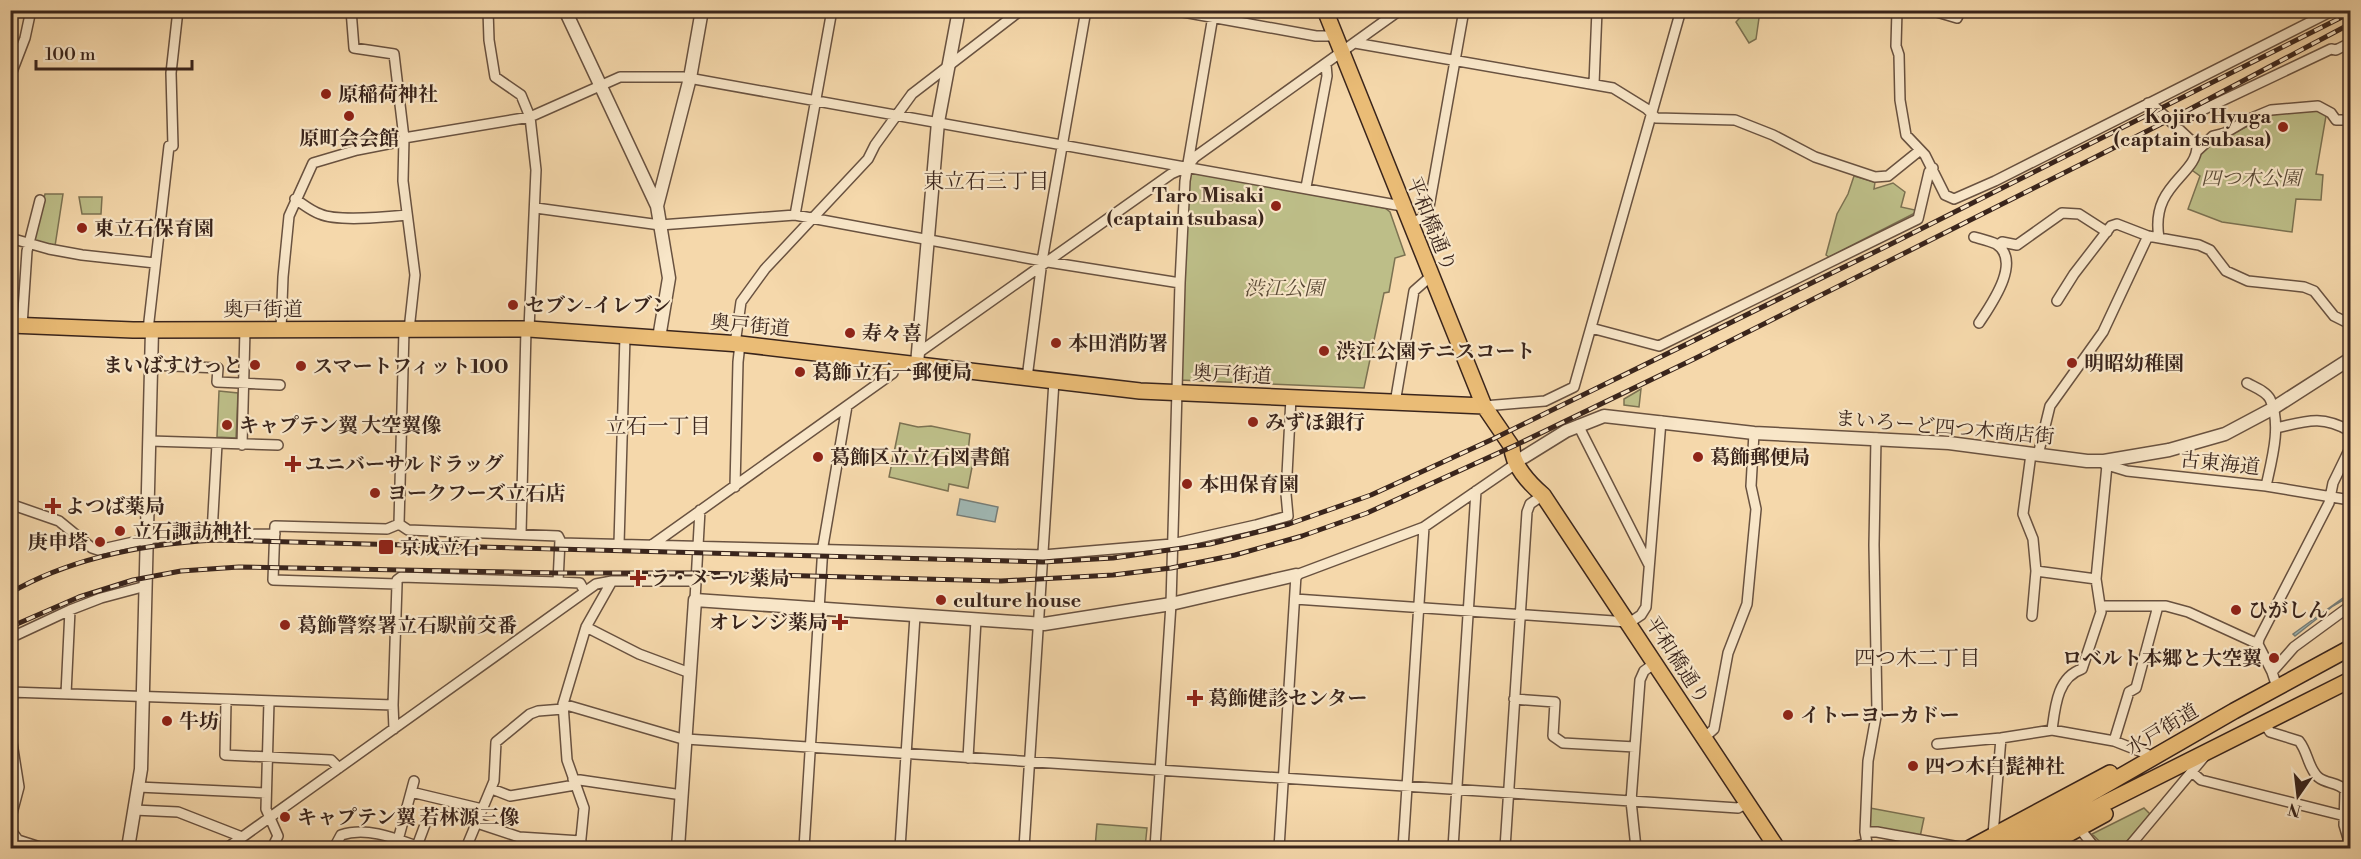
<svg xmlns="http://www.w3.org/2000/svg" width="2361" height="859" viewBox="0 0 2361 859" font-family="'Libre Bodoni','Noto Serif JP',serif">
<style>
.green{fill:#bdbe88;stroke:#7c7252;stroke-width:1.5}
.water{fill:#a0b8b4;stroke:#777d77;stroke-width:1.5}
.lines{fill:none;stroke-linecap:round;stroke-linejoin:round}
.minor-casing{stroke:#695240;stroke-width:12}
.tertiary-casing{stroke:#695240;stroke-width:15}
.primary-casing{stroke:#3a251c;stroke-width:18}
.trunk-casing{stroke:#3a251c;stroke-width:18}
.minor{stroke:#f8e6c8;stroke-width:9}
.tertiary{stroke:#f8e6c8;stroke-width:12}
.primary{stroke:#eabc76;stroke-width:15}
.trunk{stroke:#eabc76;stroke-width:15}
.rail-casing{stroke:#3a251c;stroke-width:5}
.rail{stroke:#f8e6c8;stroke-width:3;stroke-dasharray:9;stroke-linecap:butt}
.poi-dot{fill:#8f2418;stroke:#f8e6c8;stroke-width:2}
.labels{text-anchor:middle;stroke-width:4.5;stroke-linejoin:round;paint-order:stroke}
.poi-label{font-size:20px;font-weight:bold;fill:#3a251c;stroke:#f8e6c8;text-anchor:start}
.park-label{font-size:20px;font-style:italic;fill:#5b4b37;stroke:#f8e6c8}
.street-label{font-size:20px;fill:#3a251c;stroke:#f8e6c8}
.neighbourhood-label{font-size:21px;fill:#3a251c;stroke:#f8e6c8}
</style>
<rect width="100%" height="100%" fill="#f5d8ab"/>
<filter id="stains"><feTurbulence type="fractalNoise" baseFrequency=".00333" numOctaves="4"/><feColorMatrix values="0 0 0 0 .2 0 0 0 0 .09 0 0 0 0 .02 0 0 0 .5 -.17"/></filter>
<radialGradient id="worn" r=".72"><stop offset=".6" stop-color="#630" stop-opacity="0"/><stop offset="1" stop-color="#630" stop-opacity=".3"/></radialGradient>
<path class="green" d="M1746 11H1760L1756 39 1749 43 1736 22Z
M2318 109 2322 111 2326 116 2316 174 2323 175 2321 200 2296 199 2292 232 2222 222 2188 209 2200 176 2189 168 2214 139 2229 135 2271 115Z
M1189 172 1385 208 1390 212 1405 255 1395 258 1389 292 1384 293 1364 388 1179 380Z
M1854 176 1875 182 1874 189 1893 183 1905 192 1901 207 1915 210V213L1829 257 1826 255 1837 214 1848 194Z
M45 194H63L55 246 35 241 34 238Z
M79 197H102L101 214H82Z
M1641 389 1639 407 1624 405V399Z
M219 391 238 393 236 438 217 437Z
M900 423 918 427 931 426 970 434 968 452 973 462 968 488 949 484 948 491 889 477Z
M1870 808 1924 818 1920 837 1868 827Z
M2144 808 2150 814 2121 848H2103L2100 842 2092 834Z
M1097 824 1147 828 1145 848H1095Z"/>
<path class="water" d="M960 499 998 507 995 522 957 515Z
M2350 593V596L2333 606 2295 636 2293 634Z"/>
<g class="lines">
<g class="minor-casing">
<path id="minor" d="M351 10 354 48 394 54 404 138 403 181 415 275 409 330
M488 10 489 40 495 77 521 95 530 117 536 170 529 329
M1172 10 1316 36H1335
M1897 10 1896 46 1899 55 1900 100 1906 135 1925 155 1945 195 1954 199 1995 181 2334 10
M1930 10 1957 18 1961 10
M1355 43 1613 88 1647 109 1656 118 1735 120 1773 135 1815 157 1875 177 1888 176 1919 151
M10 77 25 38 31 10
M1594 84 1597 10
M2148 103 2155 107 2197 146C2197 176 2150 184 2159 238
M2173 124 2331 49 2336 50 2350 43
M404 138 530 117 620 77H683L1402 206
M2197 151 2213 136 2225 133 2247 120 2271 110 2318 106 2331 113 2336 120H2350
M1306 187 1327 76 1326 64
M295 199C303 204 311 211 320 214 338 222 386 217 407 215
M536 208 660 225 795 215 1048 262 1180 283
M795 215 832 10
M1410 224 1422 218 1429 207 1464 10
M1974 237C1981 239 1990 241 1996 244 2023 261 1990 306 1979 323
M10 238 49 249 82 255 155 263
M1998 245 2002 242 2017 245 2062 213 2079 214 2107 232
M2057 301 2074 274 2111 226 2117 224 2148 236 2199 245 2210 250 2226 271 2248 281 2304 287 2314 291 2334 316 2350 324
M22 326 27 251 40 200
M1591 328 1659 346 1918 219 1929 172 1933 168
M281 329 283 277 289 216 313 163 357 150 403 141
M148 330 169 146H173L171 73 178 10
M735 344 741 302 765 269 868 159 875 145 912 94 1021 10
M918 353 1171 174 1187 167 1195 157 1400 10
M151 365 218 368 217 382 280 385
M1027 378 1042 261 1086 10
M2247 383C2254 387 2266 391 2270 399 2282 424 2272 459 2266 486
M1395 403 1414 291 1431 276
M1484 406 1545 401 1574 387 1681 10
M1578 425 1649 565
M2276 428C2307 421 2321 415 2350 431
M150 441 278 445
M242 445 245 330
M2031 454 2023 514 2033 539 2036 571 2032 616
M2038 455 2050 406 2103 332 2148 236
M2104 464 2127 471 2266 486 2350 500
M735 487 738 362 740 344
M10 504 59 521 92 548 98 550 147 539 180 535 275 534
M399 524 387 529 275 526 273 580 397 584V580L401 577 558 582 580 583 585 592
M399 524 408 530 558 536 560 540 558 582
M399 524 404 330
M212 533 217 444
M521 534 526 329
M560 543 1043 555 1172 544 1256 525 1288 516 1286 494 1291 398
M619 544 625 336
M652 545 893 373 894 361
M2036 571 2096 579
M1295 599 1628 622
M695 600 700 510
M2101 606H2166L2188 612 2258 644
M1629 623 1641 615 1646 607 1661 421
M586 627 639 654 690 673
M10 638 70 610 101 598 146 586
M2272 672 2294 647 2350 606
M2277 687 2272 672 2258 644 2259 639 2329 503 2333 483 2350 448
M10 692 393 705 394 729
M66 694 70 610
M1514 699 1555 702 1553 736 1563 743 1635 747
M226 700 225 755 331 760 339 768
M269 701 266 809 278 836 272 848
M563 704 686 740
M393 705 397 584
M10 716 13 692
M2264 723 2270 732 2299 741C2308 752 2308 768 2318 777 2326 784 2338 782 2345 790L2344 825 2350 845
M10 730 19 787 10 821
M2052 730C2055 708 2057 677 2082 669L2101 612 2096 579 2107 465
M1704 738 1714 729 1728 653 1747 604 1756 509 1751 486 1754 433
M686 739 1738 808 1747 803
M2114 741 2129 692 2136 688 2158 606
M1937 744 2001 738 2052 730 2114 741 2147 754
M968 758 976 620
M2192 772 2201 780 2345 816
M573 779 682 795
M138 787 266 793
M492 789 510 796 575 785
M411 792 482 809
M134 810 178 812 242 837
M477 823 519 837 581 841
M10 829 18 840 15 848
M2080 829 2095 848
M1865 832H1877L1965 848
M1993 835 2001 738
M18 840 43 848
M398 840 414 781
M1867 843 1865 832 1868 761 1877 711 1874 545 1876 438
M417 846 426 822
M227 848 596 584 612 581H695
M334 848 341 835C368 826 397 839 422 848
M466 848 494 781 496 742 530 714 538 711 563 709
M580 848 584 808 567 760 563 704 586 627 612 581
M804 848 823 546 847 406
M900 848 915 616
M1024 848 1054 381
M1155 848 1171 604 1180 283 1185 181 1214 10
M1279 848 1296 575 1424 527 1517 463
M1403 848 1424 527
M1453 848 1476 491
M1505 848 1527 512 1530 504 1543 495
M1636 848 1631 801 1640 680 1644 671 1655 663
M1849 848 1867 843 1868 848
M2128 848 2204 757"/>
</g>
<g class="tertiary-casing">
<path id="tertiary" d="M565 10 657 206
M659 338 669 278 657 206 690 78 702 10
M917 364 938 122 959 10
M1524 457 1566 431 1604 416 1754 433 1949 443 2087 461H2104L2169 450 2225 434 2272 409 2350 359
M128 848 141 769 152 330
M678 848 695 600 1044 624 1171 604 1296 575"/>
</g>
<g class="primary-casing">
<path id="primary" d="M1325 10 1484 406 1512 447C1512 465 1530 484 1543 495L1777 848
M10 325 133 330 529 329 740 344 1140 391 1484 406"/>
</g>
<g class="trunk-casing">
<path id="trunk" d="M1970 848 2110 773
M1996 848 2234 711 2350 648
M2021 848 2103 804 2350 680
M2043 848 2105 814"/>
</g>
<use href="#minor" class="minor"/>
<use href="#tertiary" class="tertiary"/>
<use href="#primary" class="primary"/>
<use href="#trunk" class="trunk"/>
<g class="rail-casing">
<path id="rail" d="M10 593C72 557 145 544 215 540L1043 562 1113 558 1210 544 1289 524 1371 495 1493 439 1889 245 2350 13
M10 627 79 597 133 580 181 571 239 567 558 573H696L1001 581 1113 575 1171 568 1235 555 1302 536 1367 513 1518 444 1696 358 2175 117 2350 24"/>
</g>
<use href="#rail" class="rail"/>
</g>
<g class="poi-dot">
<circle cx="326" cy="94" r="6"/>
<circle cx="349" cy="116" r="6"/>
<circle cx="2283" cy="127" r="6"/>
<circle cx="1276" cy="206" r="6"/>
<circle cx="82" cy="228" r="6"/>
<circle cx="513" cy="305" r="6"/>
<circle cx="850" cy="333" r="6"/>
<circle cx="1056" cy="343" r="6"/>
<circle cx="1324" cy="351" r="6"/>
<circle cx="2072" cy="363" r="6"/>
<circle cx="255" cy="365" r="6"/>
<circle cx="301" cy="366" r="6"/>
<circle cx="800" cy="372" r="6"/>
<circle cx="1253" cy="422" r="6"/>
<circle cx="227" cy="425" r="6"/>
<circle cx="818" cy="457" r="6"/>
<circle cx="1698" cy="457" r="6"/>
<path d="M290 455h6v6h6v6h-6v6h-6v-6h-6v-6h6z"/>
<circle cx="1187" cy="484" r="6"/>
<circle cx="375" cy="493" r="6"/>
<path d="M50 497h6v6h6v6h-6v6h-6v-6h-6v-6h6z"/>
<circle cx="120" cy="531" r="6"/>
<circle cx="100" cy="542" r="6"/>
<rect x="378" y="539" width="16" height="16" rx="3"/>
<path d="M635 569h6v6h6v6h-6v6h-6v-6h-6v-6h6z"/>
<circle cx="941" cy="600" r="6"/>
<circle cx="2236" cy="610" r="6"/>
<path d="M837 613h6v6h6v6h-6v6h-6v-6h-6v-6h6z"/>
<circle cx="285" cy="625" r="6"/>
<circle cx="2274" cy="658" r="6"/>
<path d="M1192 689h6v6h6v6h-6v6h-6v-6h-6v-6h6z"/>
<circle cx="1788" cy="715" r="6"/>
<circle cx="167" cy="721" r="6"/>
<circle cx="1913" cy="766" r="6"/>
<circle cx="285" cy="817" r="6"/>
</g>
<g class="labels">
<g class="poi-label">
<text x="338" y="101">原稲荷神社</text>
<text x="2271" y="123" text-anchor="end">Kojiro Hyuga<tspan x="2271" dy="23">(captain tsubasa)</tspan></text>
<text x="349" y="145" text-anchor="middle">原町会会館</text>
<text x="1264" y="202" text-anchor="end">Taro Misaki<tspan x="1264" dy="23">(captain tsubasa)</tspan></text>
<text x="94" y="235">東立石保育園</text>
<text x="525" y="312">セブン-イレブン</text>
<text x="862" y="340">寿々喜</text>
<text x="1068" y="350">本田消防署</text>
<text x="1336" y="358">渋江公園テニスコート</text>
<text x="2084" y="370">明昭幼稚園</text>
<text x="243" y="372" text-anchor="end">まいばすけっと</text>
<text x="313" y="373">スマートフィット100</text>
<text x="812" y="379">葛飾立石一郵便局</text>
<text x="1265" y="429">みずほ銀行</text>
<text x="239" y="432">キャプテン翼 大空翼像</text>
<text x="830" y="464">葛飾区立立石図書館</text>
<text x="1710" y="464">葛飾郵便局</text>
<text x="305" y="471">ユニバーサルドラッグ</text>
<text x="1199" y="491">本田保育園</text>
<text x="387" y="500">ヨークフーズ立石店</text>
<text x="65" y="513">よつば薬局</text>
<text x="132" y="538">立石諏訪神社</text>
<text x="88" y="549" text-anchor="end">庚申塔</text>
<text x="400" y="554">京成立石</text>
<text x="650" y="585">ラ・メール薬局</text>
<text x="953" y="607">culture house</text>
<text x="2248" y="617">ひがしん</text>
<text x="828" y="629" text-anchor="end">オレンジ薬局</text>
<text x="297" y="632">葛飾警察署立石駅前交番</text>
<text x="2262" y="665" text-anchor="end">ロベルト本郷と大空翼</text>
<text x="1208" y="705">葛飾健診センター</text>
<text x="1800" y="722">イトーヨーカドー</text>
<text x="179" y="728">牛坊</text>
<text x="1925" y="773">四つ木白髭神社</text>
<text x="297" y="824">キャプテン翼 若林源三像</text>
</g>
<g class="park-label">
<text x="2251" y="185">四つ木公園</text>
<text x="1284" y="295">渋江公園</text>
</g>
<g class="street-label">
<text transform="translate(1432 224) rotate(68)" y="7">平和橋通り</text>
<text x="263" y="316">奥戸街道</text>
<text transform="translate(750 325) rotate(5)" y="7">奥戸街道</text>
<text transform="translate(1232 374) rotate(3)" y="7">奥戸街道</text>
<text transform="translate(1945 427) rotate(5)" y="7">まいろーど四つ木商店街</text>
<text transform="translate(2220 463) rotate(6)" y="7">古東海道</text>
<text transform="translate(1678 660) rotate(57)" y="7">平和橋通り</text>
<text transform="translate(2162 729) rotate(-31)" y="7">水戸街道</text>
</g>
<g class="neighbourhood-label">
<text x="986" y="188">東立石三丁目</text>
<text x="658" y="433">立石一丁目</text>
<text x="1917" y="665">四つ木二丁目</text>
</g>
</g>
<rect width="2361" height="859" fill="none" stroke="#f5d8ab" stroke-width="36"/>
<rect x="12" y="12" width="2337" height="835" fill="none" stroke="#3a251c" stroke-width="3"/>
<rect x="18" y="18" width="2325" height="823" fill="none" stroke="#3a251c" stroke-width="1.5"/>
<g transform="translate(2298 796) rotate(194)" stroke="#f8e6c8" stroke-width="4.5" paint-order="stroke">
<path d="M0-4.5L10 22L0 15L-10 22Z" fill="#3a251c"/>
<text y="-9" font-size="16" font-weight="bold" text-anchor="middle" fill="#3a251c">N</text>
</g>
<path d="M36 60v9h156v-9" fill="none" stroke="#3a251c" stroke-width="3"/>
<text x="45" y="60" font-size="18" fill="#3a251c" stroke="#f8e6c8" stroke-width="4.5" paint-order="stroke">100 m</text>
<rect width="100%" height="100%" filter="url(#stains)"/>
<rect width="100%" height="100%" fill="url(#worn)"/>
</svg>
